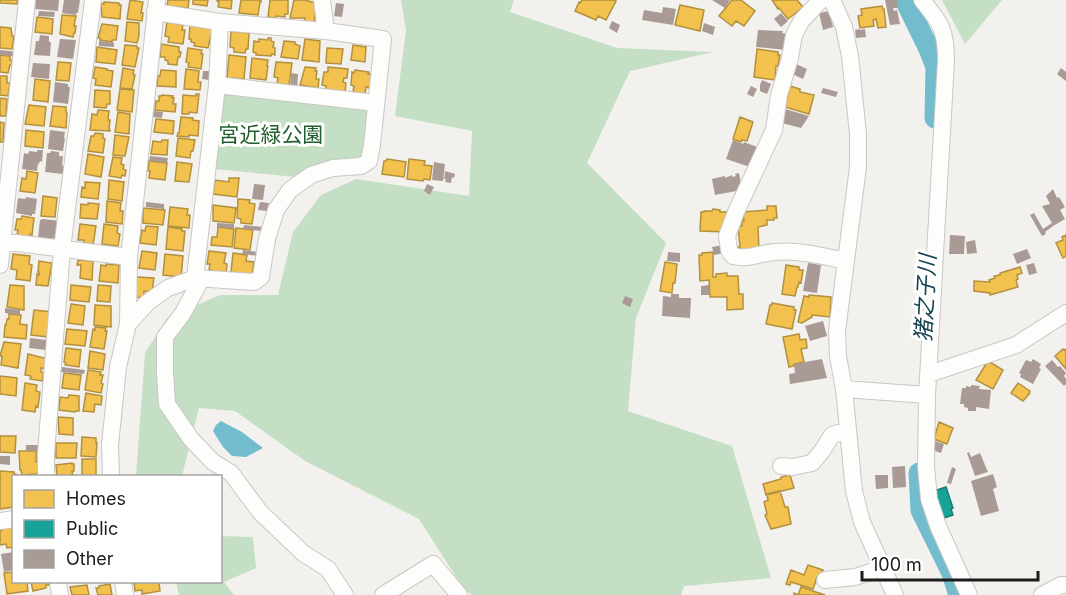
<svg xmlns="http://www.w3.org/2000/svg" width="1066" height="595" viewBox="0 0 1066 595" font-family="Inter,'Noto Sans JP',sans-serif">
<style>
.green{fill:#c4dfc4}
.water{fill:#72bcce}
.homes{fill:#f2c14e;stroke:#b2903e;stroke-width:1.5}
.public{fill:#17a398;stroke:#197a72;stroke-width:1.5}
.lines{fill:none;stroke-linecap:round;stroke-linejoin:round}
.river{stroke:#72bcce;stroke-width:21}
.building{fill:#a99a95}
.minor-casing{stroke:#c9c7c5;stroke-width:18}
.minor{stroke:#fdfdfc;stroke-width:16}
.labels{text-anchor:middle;stroke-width:6;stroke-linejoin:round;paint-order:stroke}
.park-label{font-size:21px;fill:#205f2a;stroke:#fff}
.water-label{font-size:22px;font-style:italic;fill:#15434f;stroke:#fff}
</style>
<rect width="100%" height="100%" fill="#f3f1ee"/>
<path class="green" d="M401 0H514L510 12 617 48 713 52 630 71 587 163 666 243 636 318 628 411 732 446 771 578 684 586 681 595H472L463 588 419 519 305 461 235 411 199 408 182 476H136L145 353 167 318 220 295H278L293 232 321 195 356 179 469 196 472 131 395 116 406 30Z
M942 0H1002L965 44Z
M229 91 363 107 369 115 366 155 356 162 296 177 214 169 220 98Z
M221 536 253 537 256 568 224 582 234 595H179L176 582H220Z"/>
<path class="water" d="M221 421 242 432 263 448 246 457 232 456 223 447 213 431 216 425Z"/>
<path class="homes" d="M0 0H17V4L0 3Z
M130 0 143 2 141 13H143L142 21 127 19Z
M168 0H189L188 8 167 6Z
M193 0H208L207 6 193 4Z
M217 0H232L231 9 218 7 219 2 217 1Z
M241 0H261V2H260L258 15 239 13Z
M270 0H288V14H285V17L276 16 275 18 268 17Z
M294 0H305L316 3V17L315 16 314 22 304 21 305 18H290Z
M582 0H614L616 1 606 20 598 16 596 20 575 11 579 2 580 3Z
M732 0H741L755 11 744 26 736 21 732 26 719 16Z
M772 0H797L803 7 788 19 779 8 778 9Z
M104 2 119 3V5H121L120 19 102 17 101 3 104 4Z
M680 5 704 10 700 31 675 25Z
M882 6 883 9H884L886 27 878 28 876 19 873 20 874 26 860 28 858 16 862 15 861 9Z
M62 15 76 16 74 26H76L75 33H74L73 37 60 34Z
M37 17 53 19 52 34 35 32Z
M127 22 139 23V36L137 43 125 41Z
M167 22 183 25 182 30H185L183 44 168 42 169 37 165 36Z
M102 24 118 26 116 40H112V42L100 40V38H98Z
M190 24 213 27 208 48 194 46 195 43 191 42V39H189Z
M0 27 11 28 12 36H14L12 49 0 48Z
M231 31 249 33 248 49H246L245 53 234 52V48L230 47Z
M268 38H271V41L274 42 273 47 275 48V55L272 54 271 56 256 55V53L253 52 254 41 259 42V39L268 40Z
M305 39 320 41 319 62 302 60Z
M284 41 295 42V44L300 46 298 59 281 57Z
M161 44 179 47V52H181L180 57H178L177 65 168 64V61L165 60V57H160Z
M125 45 137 46V48H139L135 67 122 65Z
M353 45 366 47 365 62 351 60Z
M97 47 117 50 115 64 96 62Z
M188 48 202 50 201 54H203L201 69 188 67 189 63 186 62Z
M327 48 343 49 341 64 326 63Z
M757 49 778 52V55H780L778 66H776L775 80 754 77Z
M0 55 10 56V60H12V66L10 65 8 73 0 72Z
M229 55 246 57 244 79 227 78Z
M252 58 268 60 267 66H268L266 80 250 78Z
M58 62 71 63 69 81 56 80Z
M276 62 292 63 289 85 277 84 278 78 274 77Z
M95 67 107 69V70L113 71 111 87 95 85 96 79 93 78Z
M305 67 316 68 315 71H317L316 79H319L318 88 300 85Z
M328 67 348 69 347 78H344L343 82 346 83 345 93 326 91V86L322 85 324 72H328Z
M123 68 134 70 133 74 135 75 132 89 120 88Z
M186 69 199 71 198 82H201L200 90 184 89Z
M161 70 176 71V87L157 86 158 76H160Z
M355 70 369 72 368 74H372L370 88 366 87 365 94 353 92 354 86 351 85 352 72 354 73Z
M0 76H7V83H10L8 96 0 95Z
M35 79 50 81 48 102 33 100Z
M790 86 800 89V92L814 95 809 114 785 107Z
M120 89 134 90 132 112 117 110Z
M95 90 110 91V104H107L106 108 94 107Z
M196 94H199L197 113 189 112V114H182L183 95 196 96Z
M162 95 173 96 172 98H174L173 104H176L175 112 155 110 156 101H159V96H161Z
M0 98 7 99 6 115 5 116H0Z
M29 105 46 107 44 126 25 124Z
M53 106 66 107V112L67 113 66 128 50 126Z
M98 110 109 111 108 120H110L109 130H110V131L90 130 92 114 97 115Z
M118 112 130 114 129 134 115 132Z
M181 117 193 118 192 120 199 121 198 136 189 135V137L177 136 178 133H179Z
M740 117 753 122 747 141 742 140 741 142 733 139Z
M156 119 174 121 173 134 154 132Z
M0 122 4 123 3 142H0Z
M26 130 44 132 43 148 25 146Z
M95 133 103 134V138L105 139 103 153 88 151 91 136H94Z
M115 135 129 137 125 156 113 155Z
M178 138 195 140 193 151H191L190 158 176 156Z
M162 140H168L167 155 151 154 153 141 161 142Z
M88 154 104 157 101 177 85 174Z
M113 157 122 158 121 164 124 165 123 169 126 170 125 176 122 175 121 178 109 176Z
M387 159 406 162 404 177 382 174 384 161H386Z
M409 159 425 161 424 165 432 166 430 180 424 179 423 181 407 179Z
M149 161 167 163 165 180 149 178 150 171H148Z
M177 162 192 164 189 182 175 181Z
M27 171 38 173 35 193 20 191 22 178 26 179Z
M229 178H239L237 197 213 194 215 180 229 182Z
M109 180 124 182 122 201 108 199Z
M85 182 100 183 98 199 81 197 82 187 85 188Z
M43 196 57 198 55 217 41 216Z
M238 199 250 200 249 203 255 204 252 224 241 223V219L237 218Z
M107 201 121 203 120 211H123L122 224 106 222Z
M88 203 99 204 97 219 80 218 81 204 88 205Z
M213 205 236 208 234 223 213 221Z
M767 206H776L777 218H774V220H767V225L758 227 759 250 738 253V247H740L738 226H742V221H744L743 212 767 210Z
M170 207 188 209 187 215H190L189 228 168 226Z
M143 208 165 210 163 225 143 223Z
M713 209 720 210V212H728L725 232 700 231 701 212H704V211H712Z
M22 216 34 218 32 235 30 234V237L17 236 18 230H15L17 219H21Z
M80 224 96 226 93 245 84 243V240H78Z
M104 224 118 226 117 233 120 234 118 246 102 244Z
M146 226 158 227 156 245 140 243 142 230 145 231Z
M168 227 182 229V231H185L183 251 166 249Z
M218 227 234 229 232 247 211 245 212 237H217Z
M236 228 253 230 250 250 234 248Z
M1066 235V256L1063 258 1056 243 1063 240 1062 237Z
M142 251 157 253 155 270 139 268Z
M209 251 226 253 224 263 227 264 226 273 209 270 210 264H207Z
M713 252V277H716V274L727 273V276H738L739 294H743V309L727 310V297H710L709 280 700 281 699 255H702V253Z
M233 253 247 255 246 261 254 262 252 275 231 272Z
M13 254 30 256 29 264 32 265 30 281 16 279 17 270 11 269Z
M165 254 183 256 181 277 163 275Z
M78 260 93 261 92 280 80 278 81 265H77Z
M39 261 52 263 48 286 36 285 37 274 39 275V272H38Z
M665 262 677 264 675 283H673L672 293 660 291Z
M106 264 119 265 118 283 99 281 101 265 106 266Z
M786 265 799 267V270H803L801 283 799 282 798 287H797L795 296 782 294Z
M1020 267 1022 273 1017 275 1018 279 1016 280 1018 287 990 295V293L974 291V281L990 282 989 280 995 278 994 276 1000 275V273Z
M137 277 154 278 152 292 144 291V298L135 297Z
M10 285 24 286V310L7 307Z
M71 285 91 287 89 302 70 300Z
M98 285 111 286 110 302 97 301Z
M809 295 831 297 830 317 812 315V317L802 323 798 322 804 296 809 297Z
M772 303 794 307V310H796L792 329 766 324 770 305H772Z
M71 304 85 306 83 325 68 323Z
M95 305 111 306V327L94 325Z
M34 310 53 312 48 337 31 335Z
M9 314 21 315 20 324 27 325 26 339 4 337 5 325H6L7 319H9Z
M95 327 106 328 105 331H107L104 349 90 347 93 329 95 330Z
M67 329 87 331 85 346 65 344Z
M799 334 800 340 806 339 807 348 801 349 804 362 794 364V366L789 367 783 337Z
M4 342 21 344 18 368 1 365 2 356H0Z
M66 348 81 350 79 367 65 365 66 363 64 362Z
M1063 349 1064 350 1066 349V369L1055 356Z
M90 351 105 354 103 370 88 368Z
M28 354 48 359 46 369 41 368V372L44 373 42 381 30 379 31 376 25 375Z
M988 361 1003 370 993 389 976 380Z
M88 370 101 372 100 375H103L101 383 103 384 101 393 85 390Z
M64 373 81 375 79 390 62 388Z
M0 376 17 378 16 396 0 394Z
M25 383 37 385 36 391 40 392 38 407 36 406 35 412 22 410Z
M1018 383 1030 391 1029 392 1030 393 1023 401 1011 393Z
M86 393 102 396 101 405 95 404 94 412 83 411Z
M69 395 79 396V411H76L75 412 59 410 60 397 68 398Z
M58 417 73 418V435L59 434Z
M939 422 953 428 947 444 934 439Z
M0 436H16L15 453 0 452Z
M82 437 96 438V443H97L96 457 81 456Z
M56 443H77L76 458H56Z
M19 451H36V462H39L40 473H37V474L22 475 21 470H20Z
M82 459H96V476H82Z
M72 463V464H74V471H72L73 476H57L56 465Z
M0 471 14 472V474H16V476H14V507L0 509Z
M790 475 794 488 766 495 763 484 781 479V477Z
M780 491 785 507H788L791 524 771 529 765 515 767 514 764 502 768 500 767 494Z
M14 526V547L7 548 6 544 0 545V530H2V528Z
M808 565 823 570 820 577H817L813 589 791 582 790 585 786 584 791 570 804 575Z
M14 572V582H27L28 591 7 594 4 573Z
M31 582H48L49 585H46V588L33 591Z
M134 582H152V583L159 582 160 591 142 594V590L135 591Z
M110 584 112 595H98L96 588H99V586Z
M87 585 89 595H72L70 587Z
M801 587 825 595H794V593L798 595Z"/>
<path class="public" d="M946 487 953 508 951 509 953 515 941 519 934 491Z"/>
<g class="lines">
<path class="river" d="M905 0 929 49 936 67 935 118
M919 473 921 510 952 573 959 595"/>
</g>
<path class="building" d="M36 0H59L58 11 35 9Z
M64 0H80L78 13H76V15L62 13Z
M712 0H730L725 8Z
M885 0H897L898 8H893L894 11 897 10 900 24 890 25Z
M336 3 344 4 342 17 334 16Z
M663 7 676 9 673 25 642 20 644 10 662 13Z
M39 11 55 12 54 17 38 16Z
M829 11 833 27 823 30 819 13Z
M781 13 788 21 781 27 774 19Z
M612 21 620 25 617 33 609 28Z
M704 23 715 27 713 35 702 31Z
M859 29 860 30 865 29 866 37 856 38 855 30Z
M758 30 783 31 782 33 788 34 786 50 756 47Z
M40 35 49 36V42H51L50 56 34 55 36 41H39Z
M60 39 76 40 73 59 57 57Z
M99 41 114 43V47L99 46Z
M0 50 18 52V57L0 55Z
M33 63 50 64 49 79 31 77Z
M796 64 807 69 803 79 792 74Z
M1061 68 1066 72V81L1057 74Z
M203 71H210L209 80 202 79Z
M291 73 298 74 297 89 290 88Z
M762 80 771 84 767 94 760 91V85Z
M55 82 68 84V87H70L68 104 53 102Z
M751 86 757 89 753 97 747 94Z
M823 88 838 92 836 97 821 93Z
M785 109 809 116 801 128 782 123Z
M153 111 163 112 162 118 153 117Z
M50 130 65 132 64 138H65L63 151 48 149Z
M733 140 743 144 744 142 762 149 750 167 726 159Z
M37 150H43L42 162 40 161 39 164 38 163 37 171 22 169 24 153 28 154 29 151 37 152Z
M51 151 59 152V156H63L62 165 64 166 63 174 45 172 47 153H50Z
M150 156 168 158 167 163 149 161Z
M434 162 445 164 443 181 432 180Z
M445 171 455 174 454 178 452 177 451 183 445 182 446 179H444Z
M739 173 742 190 715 195 712 179 725 176V178L732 175V177L736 176 735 174Z
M254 184 265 185 263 200 252 199Z
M427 184 434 187 430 195 424 191Z
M1053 189 1057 198 1059 197 1065 207 1060 210 1065 219 1053 226 1045 232 1046 234 1042 236 1030 215 1034 213 1043 229 1052 223 1042 206 1050 204 1046 196Z
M26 197 37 199 35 214H32V216L16 213 18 198 25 199Z
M146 202 164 204V209L146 207Z
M260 202 269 203 267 211 258 210Z
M43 219 60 221 56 239 38 238 40 220Z
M217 223 234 224V229L217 227Z
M244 225 262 227V231L243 229Z
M950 235 965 236 964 254H949Z
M975 240 977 253 967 254 966 242Z
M723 245 724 253 714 255 712 247Z
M1027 249 1031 258 1017 264 1013 254Z
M243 250 259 252V256L242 254Z
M668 252 680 253V262L667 261Z
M808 263 821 265 817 293 803 291Z
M1034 263 1037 273 1029 275 1026 265Z
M709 285 710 295H701V286Z
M671 294H679V298H691L690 318 662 316 663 296 671 297Z
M625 296 633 299 630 307 622 303Z
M5 308 20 310V315L5 313Z
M823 321 827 336 810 341 805 326Z
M30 338 47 340 46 350 29 348Z
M822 359 827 378 790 384 789 374 795 373 794 364Z
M1033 359 1041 364 1039 368 1041 369 1033 384 1020 377 1021 374 1019 373 1026 360 1031 362Z
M1052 360 1058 367 1060 366 1066 373 1064 376 1066 379V384L1064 386 1045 366Z
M62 367 85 370 84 374 61 372Z
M971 385 980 386 979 389 991 390 989 409 976 407V411H968V408L964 407V404H960L962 388H966V386L971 387Z
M935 441 944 444 941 453 932 450Z
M26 445H40L41 451H26Z
M969 452 971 457 980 453 988 472 975 476 967 453Z
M0 456H10V465L0 464Z
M905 466 906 487 893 488 892 467Z
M952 467 956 469 951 484 947 483Z
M993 474 997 487 993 489 999 511 981 516 971 481Z
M875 475H888V488L876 489Z
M14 552V570L4 572 1 554Z"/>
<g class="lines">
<g class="minor-casing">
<path id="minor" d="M821 0 802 20 794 35 790 58 779 95 774 130 736 212 727 236 729 250 733 256C749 260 759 253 775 252 799 250 823 256 846 261
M832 0 844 27 850 56 858 134V167L837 331 838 356 844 389 854 491 862 522 895 595
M922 0C941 24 946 29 946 61L927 395 926 467 929 499 938 526 969 595
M155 12 220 22 326 31
M220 22 217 85 195 278 198 285 183 313 165 337V374L167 404 191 439 213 462 231 473 260 512 303 553 328 569 345 595
M217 85 376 103
M0 241 129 257
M0 265 27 0
M128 324 129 257 157 0
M929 374 1016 345 1066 313
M844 389 927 395
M781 466 793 467 812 463 822 451 832 435 848 430
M46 476V453L62 249 93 0
M111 476 110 445 118 367 128 324 148 302 168 288 195 278 254 282 261 277 267 239 276 210 290 190 311 175 333 168 361 166 369 161 372 145 383 39 326 31 322 0
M0 521 14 519
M825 580 855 577 883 568
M58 582 60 595
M123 582 125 595
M383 595 433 564 459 595
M1042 595 1061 585H1066"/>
</g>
<use href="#minor" class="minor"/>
</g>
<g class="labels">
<g class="park-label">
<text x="271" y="142">宮近緑公園</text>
</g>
<g class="water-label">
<text transform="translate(925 298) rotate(-87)" y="8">猪之子川</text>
</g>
</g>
<rect x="12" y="475" width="210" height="108" fill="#ffffff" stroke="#a5a4a3" stroke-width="1.5"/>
<rect x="24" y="490" width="30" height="18" fill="#f2c14e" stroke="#a5a4a3" stroke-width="1.5"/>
<text x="66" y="505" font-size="18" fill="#1d1c1a">Homes</text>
<rect x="24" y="520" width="30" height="18" fill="#17a398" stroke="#a5a4a3" stroke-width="1.5"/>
<text x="66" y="535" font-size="18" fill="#1d1c1a">Public</text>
<rect x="24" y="550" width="30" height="18" fill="#a99a95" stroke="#a5a4a3" stroke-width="1.5"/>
<text x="66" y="565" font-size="18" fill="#1d1c1a">Other</text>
<path d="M862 571v9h176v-9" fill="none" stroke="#1d1c1a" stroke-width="3"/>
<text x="871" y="571" font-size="18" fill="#1d1c1a" stroke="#ffffff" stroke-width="4.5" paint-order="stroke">100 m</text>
</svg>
